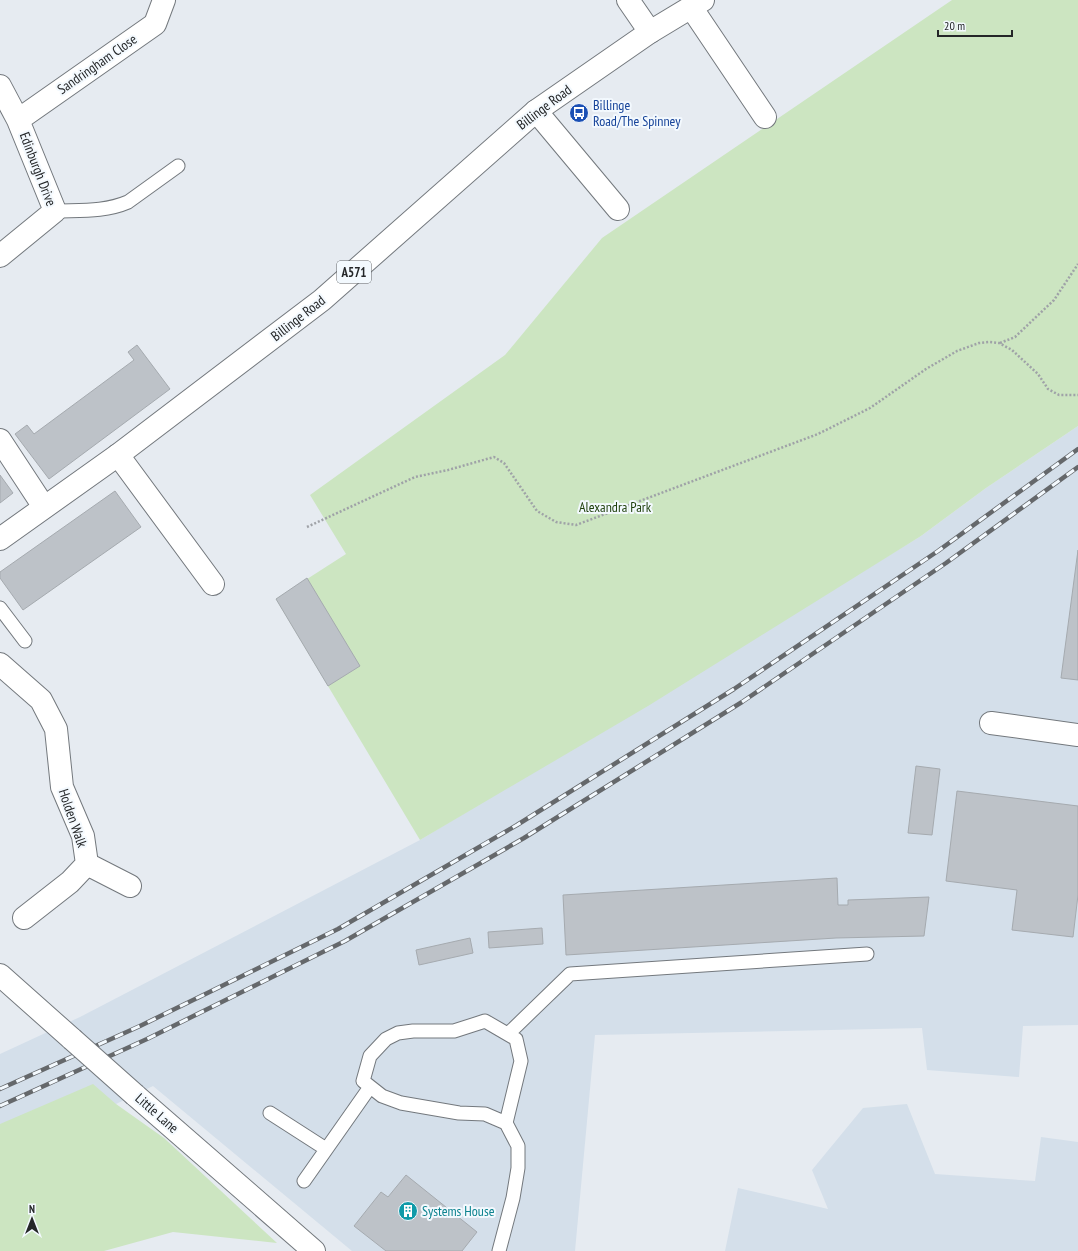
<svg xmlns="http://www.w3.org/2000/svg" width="1078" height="1251" viewBox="0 0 1078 1251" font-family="'PT Sans Narrow',sans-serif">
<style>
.built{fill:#d4dfea}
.green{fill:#cce5c1}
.building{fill:#bdc2c8;stroke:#a5aaaf}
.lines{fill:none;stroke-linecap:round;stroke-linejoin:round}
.lane-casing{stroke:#73787d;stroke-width:15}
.street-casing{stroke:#73787d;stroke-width:24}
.secondary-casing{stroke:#73787d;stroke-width:24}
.primary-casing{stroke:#73787d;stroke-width:24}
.path{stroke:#9fa2a7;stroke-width:2.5;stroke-dasharray:2 2;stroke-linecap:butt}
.lane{stroke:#fff;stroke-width:13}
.street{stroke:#fff;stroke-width:22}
.secondary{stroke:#fff;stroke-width:22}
.primary{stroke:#fff;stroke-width:22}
.rail-casing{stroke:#65686b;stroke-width:4.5}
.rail{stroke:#f3f9fe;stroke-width:3;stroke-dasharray:9;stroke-linecap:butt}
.secondary-bridge-casing{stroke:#73787d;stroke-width:24;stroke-linecap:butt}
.secondary-bridge{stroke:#fff;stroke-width:22}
.labels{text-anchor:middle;stroke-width:4;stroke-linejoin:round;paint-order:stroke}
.shield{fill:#f3f9fe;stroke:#626568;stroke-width:1}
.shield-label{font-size:13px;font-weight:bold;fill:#242628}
.street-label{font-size:14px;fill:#242628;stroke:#f3f9fe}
.transit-label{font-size:14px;fill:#164399;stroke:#f3f9fe;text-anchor:start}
.park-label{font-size:14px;fill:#1d3f0a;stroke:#f3f9fe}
.culture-label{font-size:14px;fill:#0d838f;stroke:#f3f9fe;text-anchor:start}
</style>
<rect width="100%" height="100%" fill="#e6ebf1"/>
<path class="built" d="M1078 426V1025L1023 1026 1019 1077 927 1070 922 1028 595 1035 575 1251H352L153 1086 116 1104 0 1148V1054L80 1017 420 840 921 536 986 488Z
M907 1104 935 1174 1035 1181 1041 1137 1078 1142V1251H725L738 1188 828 1209 812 1170 863 1108Z"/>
<path class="green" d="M952 0H1078V426L986 488 921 536 648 706 420 840 276 599 346 554 310 495 505 355 602 238Z
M93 1084 116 1104 164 1138 277 1243 173 1232 104 1251H0V1124Z"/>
<path class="building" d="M137 345 170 389 49 479 15 434 27 425 34 434 134 360 128 352Z
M0 475 13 493 0 503Z
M115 491 141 527 23 610 0 578V572Z
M1078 550V680L1061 678Z
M307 578 360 666 328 686 276 599Z
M916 766 940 769 932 835 908 833Z
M957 791 1078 806V895L1073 937 1012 930 1017 890 946 881Z
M837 878 838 905H848V900L929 897 924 936 836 938 566 955 563 895Z
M542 928 543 944 489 948 488 932Z
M470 938 473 953 419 965 416 950Z
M406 1175 477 1232 462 1251H386L354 1226 381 1192 388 1197Z"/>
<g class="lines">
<g class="lane-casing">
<path id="lane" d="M55 211C80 210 105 212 128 202L178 166
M0 608 25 641
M508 1034 570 974 867 954
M270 1113 326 1149
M304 1181 370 1087
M499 1251 513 1198 518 1168V1146L506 1123 485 1114 459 1113 401 1103 382 1096 363 1081 370 1056 386 1039 398 1033 413 1031H454L485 1021 516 1039 521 1061 506 1123"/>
</g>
<g class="street-casing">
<path id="street" d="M628 0 650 32
M691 7 765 117
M0 86 18 120 55 211 0 256
M536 111 618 209
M18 120 155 24 164 0
M0 440 44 507
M118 455 213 584
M0 664 41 700 56 729 62 787 83 836 87 864 70 882 24 918
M991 723 1078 735
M87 864 130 886"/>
</g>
<g class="secondary-casing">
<path id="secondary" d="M0 975 72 1039
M135 1095 314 1251"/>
</g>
<g class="primary-casing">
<path id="primary" d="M0 539 118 455 322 300 536 111 650 32 703 0"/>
</g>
<path class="path" d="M1000 343 1015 337 1054 300 1078 264
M307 527 415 477 448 470 494 457 504 463 537 511 556 522 576 525 818 434 870 408 926 369 957 351 979 343 989 342 999 343 1012 350 1038 374 1048 389 1059 395H1078"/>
<use href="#lane" class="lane"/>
<use href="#street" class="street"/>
<use href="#secondary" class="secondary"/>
<use href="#primary" class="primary"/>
<g class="rail-casing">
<path id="rail" d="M0 1089 140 1026 338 929 517 825 734 689 938 551 1078 449
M0 1106 147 1039 345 941 524 838 742 702 946 563 1078 467"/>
</g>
<use href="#rail" class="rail"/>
<g class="secondary-bridge-casing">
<path id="secondary-bridge" d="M72 1039 135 1095"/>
</g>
<use href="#secondary-bridge" class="secondary-bridge"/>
</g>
<defs>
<g id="bus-disc" transform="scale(1)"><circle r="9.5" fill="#1a4fb4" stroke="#f3f9fe"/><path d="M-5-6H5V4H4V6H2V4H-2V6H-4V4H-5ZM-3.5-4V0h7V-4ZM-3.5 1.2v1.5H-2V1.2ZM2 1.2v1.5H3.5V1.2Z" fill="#fff"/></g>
<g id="building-disc" transform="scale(1)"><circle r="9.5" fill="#0f9aa8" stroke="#f3f9fe"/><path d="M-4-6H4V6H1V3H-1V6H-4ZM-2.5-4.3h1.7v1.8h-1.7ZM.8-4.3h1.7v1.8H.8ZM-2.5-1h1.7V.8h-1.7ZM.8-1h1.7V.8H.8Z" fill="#fff"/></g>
</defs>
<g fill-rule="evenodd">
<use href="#bus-disc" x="579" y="113"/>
<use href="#building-disc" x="408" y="1211"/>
</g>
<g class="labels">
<rect class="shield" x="337" y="261" width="34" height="22" rx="3"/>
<g class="shield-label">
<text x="354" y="277">A571</text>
</g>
<g class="street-label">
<text transform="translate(97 64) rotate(-35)" y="5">Sandringham Close</text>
<text transform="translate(544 107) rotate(-37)" y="5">Billinge Road</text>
<text transform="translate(38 169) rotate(69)" y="5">Edinburgh Drive</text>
<text transform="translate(298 318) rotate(-38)" y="5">Billinge Road</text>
<text transform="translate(73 818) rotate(71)" y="5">Holden Walk</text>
<text transform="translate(157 1113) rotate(41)" y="5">Little Lane</text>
</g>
<g class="transit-label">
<text x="593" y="110">Billinge<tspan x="593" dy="16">Road/The Spinney</tspan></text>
</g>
<g class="park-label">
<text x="615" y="512">Alexandra Park</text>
</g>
<g class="culture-label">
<text x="422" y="1216">Systems House</text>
</g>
</g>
<g transform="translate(32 1219)" stroke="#f3f9fe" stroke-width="3" paint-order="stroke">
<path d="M0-3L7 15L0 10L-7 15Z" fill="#242628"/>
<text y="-6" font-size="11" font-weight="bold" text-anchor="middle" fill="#242628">N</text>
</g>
<path d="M938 30v6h74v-6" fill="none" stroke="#242628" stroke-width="2"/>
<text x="944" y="30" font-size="12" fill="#242628" stroke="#f3f9fe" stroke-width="3" paint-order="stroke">20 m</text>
</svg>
